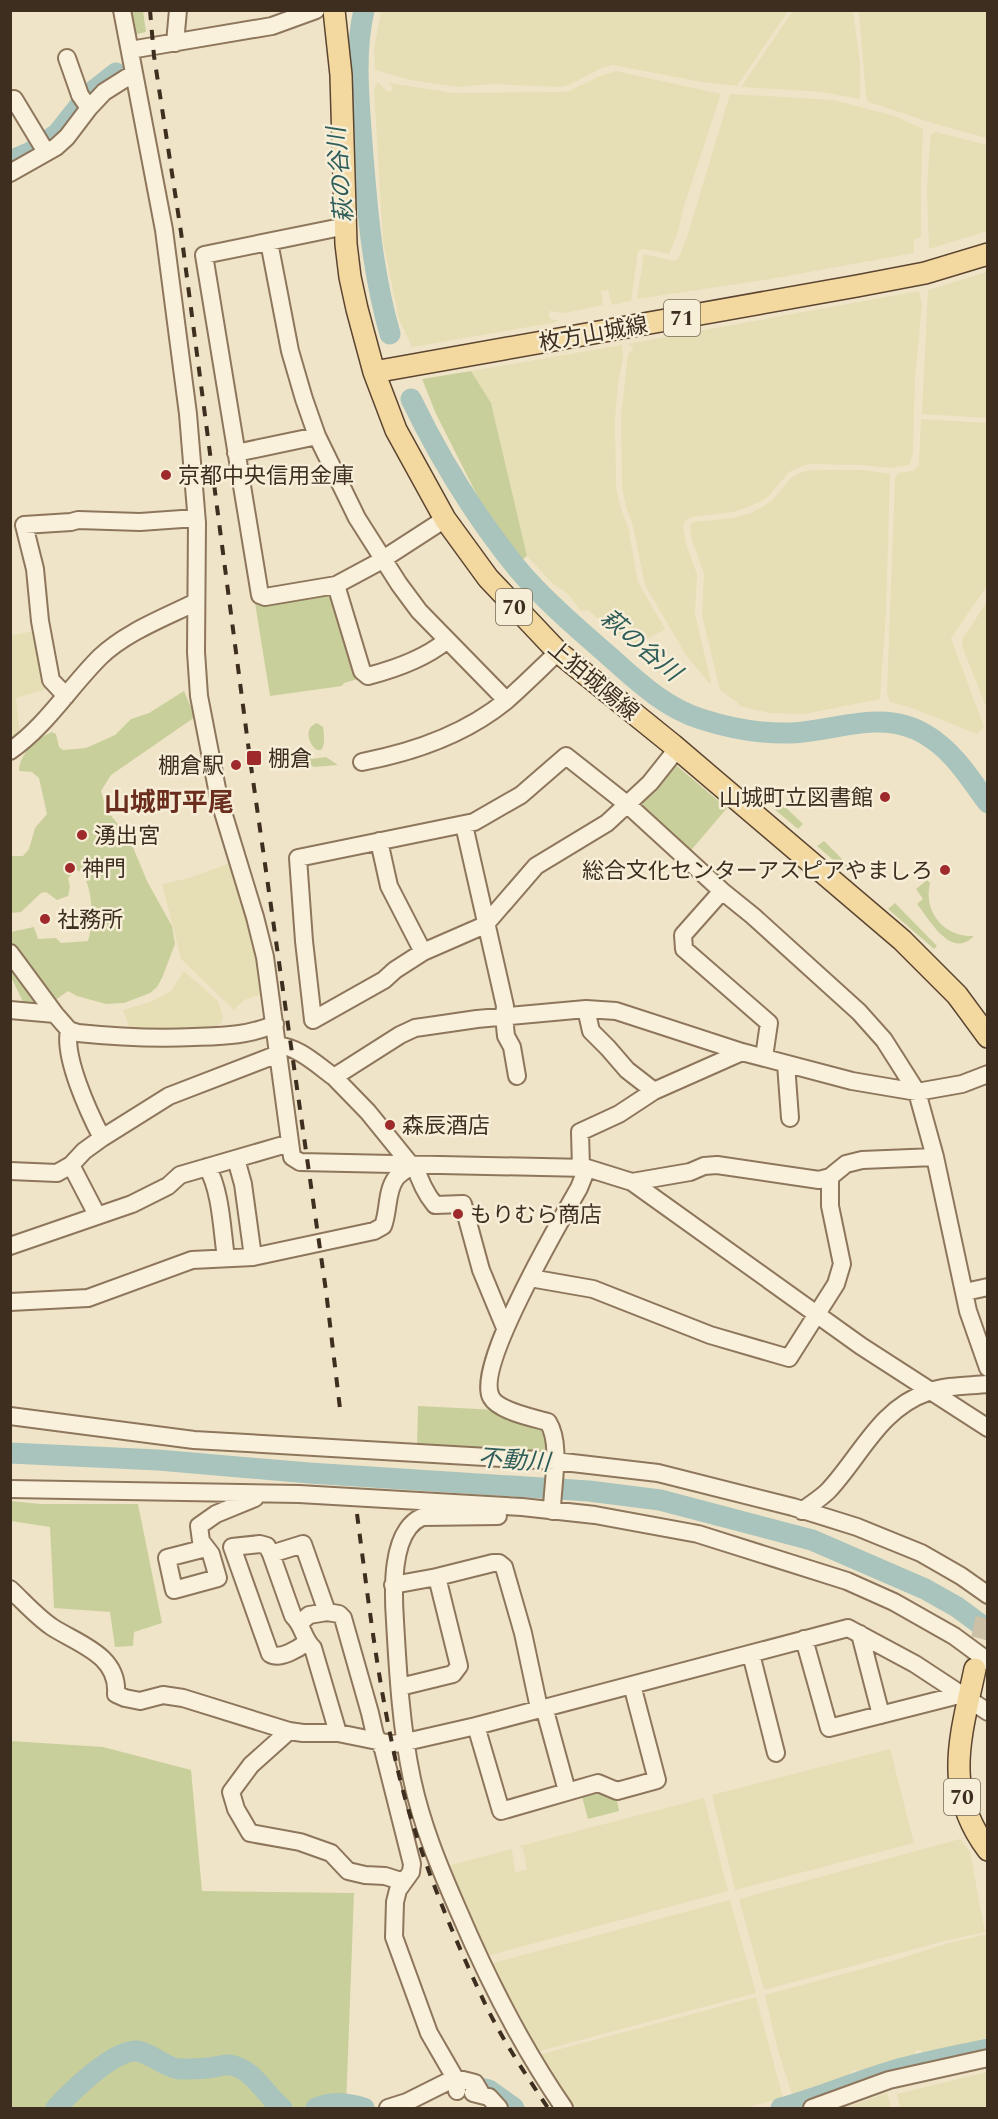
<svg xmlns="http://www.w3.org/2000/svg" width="998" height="2119" viewBox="0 0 998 2119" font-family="Spectral,'Noto Sans JP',serif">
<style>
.farmland{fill:#e6deb5}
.green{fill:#c9cf9b}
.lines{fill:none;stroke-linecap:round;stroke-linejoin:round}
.river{stroke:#a9c4bc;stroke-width:21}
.major-tunnel{stroke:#ccc0a6;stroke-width:21;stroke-dasharray:21 10;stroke-linecap:butt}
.minor-casing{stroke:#8d765c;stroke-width:20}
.major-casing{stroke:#5b4430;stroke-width:24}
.minor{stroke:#faf1dc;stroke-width:16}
.major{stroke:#f3d9a0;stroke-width:21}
.rail{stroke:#3d2e20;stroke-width:4;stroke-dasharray:10 10;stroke-linecap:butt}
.poi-dot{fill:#9e2a2b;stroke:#f7eed8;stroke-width:2}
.labels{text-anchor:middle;stroke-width:5;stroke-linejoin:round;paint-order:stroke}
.shield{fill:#f7eed8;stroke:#756857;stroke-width:1.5}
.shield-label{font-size:21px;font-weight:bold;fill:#3d2e20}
.street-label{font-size:22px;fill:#3d2e20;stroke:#f7eed8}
.poi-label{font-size:22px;fill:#3d2e20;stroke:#f7eed8;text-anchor:start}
.water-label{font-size:24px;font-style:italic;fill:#2f5d5a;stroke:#f7eed8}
.quarter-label{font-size:26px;font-weight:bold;fill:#6b2e1e;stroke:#f7eed8}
</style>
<rect width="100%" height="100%" fill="#f0e4c8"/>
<path class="farmland" d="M381 11V10L788 11 737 86 702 82 613 65 601 68 569 85 559 87 491 84 459 87 410 80 375 70 374 49Z
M793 11H853L860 63V99L822 92 741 87Z
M859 11H987V138L932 123 869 102 866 97Z
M616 71 721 94 683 209 678 232 669 254 643 249 638 251 631 301 612 305 608 290 601 291 603 305 565 313 549 311V318L559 321 558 322 412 347 399 319 383 242 374 89 378 82 388 92 393 90 390 83 453 93 561 92 569 91 600 76Z
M730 94 833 100 895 116 923 129 921 187V237L914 239V253L770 279 637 299 644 254 674 261 678 259 687 237Z
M936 132 987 145V231L929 249 927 191 929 154 931 134Z
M987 272V418L922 414 928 290Z
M919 291 922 305 915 377 913 452 910 465 890 468 861 465 809 464 802 466 789 472 769 496 760 502 734 512 691 517 685 521 683 526 686 544 697 574 695 614 711 682 709 683 686 655 645 585 633 526 626 507 622 488 621 416 628 355 633 349 632 346 627 344Z
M622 345 623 358 618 384 615 420 616 487 621 509 628 527 638 582 665 629 632 648 588 610 581 611 567 593 553 584 527 556 491 403 471 371Z
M921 419 987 423V586L951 638 984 727 977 734 912 708 890 702 887 693 895 478 899 473 913 471 919 465Z
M813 470H864L890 474 886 612 880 699 804 714 769 713 739 706 737 702 720 690 702 615 704 574 692 540 690 527 693 522 734 518 751 513 772 501 791 478 802 472Z
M987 602V709L962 646 963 638Z
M36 631 47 689 16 698 20 735 11 741V635Z
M230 863 254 941 265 993 244 1000 234 1010 181 959 162 884 189 878Z
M184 971 218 1001 223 1017 222 1022 215 1027 200 1032 132 1034 123 1010 150 1002 171 991Z
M890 1749 914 1843 735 1890 712 1795Z
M704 1798 728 1891 487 1956 459 1890 451 1865 512 1849 515 1872 527 1870 523 1850 520 1846Z
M960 1839 970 1852 985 1932 944 1941 764 1990 739 1899Z
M730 1900 756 1993 536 2052 489 1964Z
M987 1934V2037L972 2044 924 2055 921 2050H917L915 2052 916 2056 879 2064 860 2071 853 2070 849 2075 807 2092 792 2094 778 2051 765 1995 899 1959 945 1944Z
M756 1997 783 2098 744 2108H572L538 2055Z
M987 2072V2108H900L897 2094Z
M887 2093 891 2108H844Z"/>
<path class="green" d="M129 11H143L146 32 133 35Z
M471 371 491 403 527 556 520 562 479 499 436 414 422 379Z
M326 592 333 597 358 679 344 683 342 686 270 696 255 603Z
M184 691 195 717 111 775 101 791 106 809 130 840 147 881 172 926 175 944 162 978 157 987 150 993 124 1003 106 1004 77 996 68 991 43 1009 27 1010 11 977V932L34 927 38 939 56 938 61 943 88 941C94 921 93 890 82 872L76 870 68 878 70 887 68 896 57 900 46 892 41 893 21 912 11 913V856H23L29 849 35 828 47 814 39 778 32 772 19 771C19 758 27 754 31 742L52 732 56 734 59 747 63 750 86 748 115 735 131 719 149 713Z
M317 723 323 727C331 777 292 732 317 723Z
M304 753 312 759 326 757 338 765 314 767 306 762Z
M677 766 727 808 688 854 641 811 640 804 669 767Z
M779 801 803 824 798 829 773 808Z
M824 841 851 868 847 872 817 846Z
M927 880 930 883C923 912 944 937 974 936 951 960 930 920 917 904L923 899 916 889Z
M895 903 937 946 934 949 888 909Z
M418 1406 499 1410 549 1432 546 1453 417 1449Z
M11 1501 41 1504H138L162 1623 134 1632 133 1646 115 1647 110 1612 54 1608 50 1527 11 1521Z
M11 1741 103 1747 191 1770 202 1891 354 1893 346 2108H11Z
M601 1788 616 1795 619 1811 588 1819 581 1793Z"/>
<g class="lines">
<path class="river" d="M364 10C354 53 359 100 362 143 367 208 372 271 390 334
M10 161 31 152 57 134 88 95 116 73
M411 399C440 459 475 516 517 568 542 598 579 630 609 656 637 681 664 707 701 719 729 728 762 734 791 733 845 730 891 704 939 744 959 760 973 783 988 803
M10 1453 158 1460 309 1473 589 1491 660 1500 812 1540 925 1589 957 1607 988 1630
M475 2087 489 2090 514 2108
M56 2108C71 2092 114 2049 137 2051 151 2053 164 2067 179 2069 188 2069 198 2069 207 2068 214 2068 223 2064 230 2065 254 2069 265 2095 282 2108
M316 2108C334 2101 346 2103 364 2108
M781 2108C819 2098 854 2082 892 2071 923 2062 956 2056 988 2049"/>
<path class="major-tunnel" d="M975 1669 988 1609"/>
<g class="minor-casing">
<path id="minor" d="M122 10 164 230 188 414 197 523 196 652 199 696 219 799 255 917 265 957 292 1157 300 1162 587 1168 632 1182 861 1346 988 1428
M175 43 178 10
M130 50 272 26 316 10
M67 58 80 95 89 108
M14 99 46 152
M10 173 56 147 67 137 89 108 104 92 134 73
M346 226 204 255 260 595 265 597 336 585 377 563 445 519
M269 242 290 351 304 399 317 436 357 518 399 584 419 611 506 700
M236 453 317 436
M336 585 362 671 368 676C395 669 424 659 446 641
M66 696 51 680 40 621 35 569 24 525 71 522 78 520 140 522 196 518
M677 749 650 783 607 823 536 866 485 925 423 952 395 970 384 980 313 1020 304 941 298 858 474 822 521 795 566 756 628 805 722 891 753 916 859 1012 884 1040 917 1092 935 1157 968 1311 988 1368
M10 751C46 726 69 688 100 657 126 632 164 618 196 602
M362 762C414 752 466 734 507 700 524 685 541 668 558 652
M464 825 505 1006 504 1016 506 1036 512 1047 517 1076
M379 841 389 886 423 952
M722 891 683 935 684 949 769 1023 764 1057
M10 953 55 1014 69 1030 78 1033C117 1037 155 1039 194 1037 222 1036 248 1036 275 1024
M586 1009 591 1031 608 1048 627 1070 654 1091 742 1052
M10 1010 55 1014
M69 1030C63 1057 89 1113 102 1138
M277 1046C295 1044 320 1067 334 1077L400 1035 415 1028 477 1019 586 1009 616 1011 742 1052 852 1081 917 1092 962 1084 988 1074
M786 1064 790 1118
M236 1159 243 1184 253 1257
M415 1165C419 1179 425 1193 435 1205L463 1204 481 1270 505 1328
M207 1167C221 1190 222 1231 226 1258
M581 1168 580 1132 619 1114 654 1091
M10 1171 57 1173 71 1165
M632 1182 690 1172 704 1166 717 1165 819 1180 830 1177 846 1164 862 1160 935 1157
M97 1215 71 1165 84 1151 102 1138 169 1096 278 1054
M10 1246 132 1204 168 1186 180 1175 290 1143
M530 1278 593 1289 710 1335 789 1358 836 1284 842 1264 830 1206V1177
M965 1292 988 1287
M10 1302 88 1298 192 1260 253 1257 374 1231 383 1226C389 1211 386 1191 396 1178 400 1173 407 1170 411 1165L368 1112 334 1077
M10 1416 194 1440 555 1461 658 1473 793 1507 857 1527 921 1553 961 1576 988 1595
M10 1489 299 1494 522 1507 595 1515 698 1534 847 1581 894 1602 954 1636 988 1661
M552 1511C552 1485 562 1444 548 1422 534 1418 498 1411 491 1397 475 1366 561 1220 579 1188L587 1168
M802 1511C811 1504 821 1498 828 1491 861 1456 879 1409 928 1392 947 1385 968 1386 988 1384
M498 1516 422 1517C390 1531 393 1592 395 1621 398 1674 401 1727 412 1779 422 1826 440 1869 459 1912 488 1980 522 2047 564 2108
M206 1548 167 1558 174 1590 218 1578 211 1554 201 1541 199 1526 216 1514 255 1498
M271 1554 267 1546 260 1544 232 1547 270 1654C280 1660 298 1649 307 1642
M437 1577 493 1563H499L504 1567 523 1633 539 1708
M393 1585 437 1577 459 1666 453 1674 400 1687
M10 1589C23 1601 37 1617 52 1627 78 1644 119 1655 116 1694L125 1698 140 1701 163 1695 183 1698 289 1731 303 1733H338L392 1744 406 1742 476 1726 848 1628 915 1664 988 1712
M300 1623 309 1615 327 1612
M860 1634 881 1715
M804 1639 829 1728 959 1695
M751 1654 776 1753
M544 1707 567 1791
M476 1726 501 1811 598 1783 617 1791 657 1780 632 1685
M289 1731 251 1765 231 1792 236 1809 250 1833 300 1842 331 1853 348 1871 365 1875 385 1876 404 1882
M338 1733 313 1648C303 1639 303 1625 293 1616L271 1554 303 1544 327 1612 339 1614 343 1618 370 1713 375 1735 383 1749 412 1864 411 1872 398 1890 395 1902 394 1937 429 2033 455 2078 457 2091
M473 2093 489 2097 499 2108
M388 2108 407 2102 455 2078 475 2083 482 2095
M812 2108 889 2080 988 2058"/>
</g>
<g class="major-casing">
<path id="major" d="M334 10 341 75 346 244 350 277 357 309 374 372 396 430 445 519 488 578 558 652 673 745 902 940 957 995 988 1037
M374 372 857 286 925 273 988 254
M975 1669C961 1736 942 1789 988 1850"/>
</g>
<use href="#minor" class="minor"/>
<use href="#major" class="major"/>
<path class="rail" d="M150 10 154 56 181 232 250 759 326 1291 341 1417
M357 1514C367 1590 376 1668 392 1743 408 1827 445 1918 481 1995 499 2035 524 2072 548 2108"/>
</g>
<g class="poi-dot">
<circle cx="166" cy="475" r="6"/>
<rect x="246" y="750" width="16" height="16" rx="3"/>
<circle cx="236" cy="765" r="6"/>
<circle cx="885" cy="797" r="6"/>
<circle cx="82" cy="835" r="6"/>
<circle cx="70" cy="868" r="6"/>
<circle cx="945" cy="870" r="6"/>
<circle cx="45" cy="919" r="6"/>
<circle cx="390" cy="1125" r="6"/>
<circle cx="458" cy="1214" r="6"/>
</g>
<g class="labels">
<g class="shield">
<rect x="664" y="300" width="36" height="36" rx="4.5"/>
<rect x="496" y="589" width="36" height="36" rx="4.5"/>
<rect x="944" y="1779" width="36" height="36" rx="4.5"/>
</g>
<g class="shield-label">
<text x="682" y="325">71</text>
<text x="514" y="614">70</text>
<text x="962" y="1804">70</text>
</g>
<g class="street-label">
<text transform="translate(593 333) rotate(-10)" y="8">枚方山城線</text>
<text transform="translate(594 680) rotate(40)" y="8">上狛城陽線</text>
</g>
<g class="poi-label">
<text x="178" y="483">京都中央信用金庫</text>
<text x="268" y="766">棚倉</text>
<text x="224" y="773" text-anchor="end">棚倉駅</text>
<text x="873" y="805" text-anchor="end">山城町立図書館</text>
<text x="94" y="843">湧出宮</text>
<text x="82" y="876">神門</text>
<text x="933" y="878" text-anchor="end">総合文化センターアスピアやましろ</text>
<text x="57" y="927">社務所</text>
<text x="402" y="1133">森辰酒店</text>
<text x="470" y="1222">もりむら商店</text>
</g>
<g class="water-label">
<text transform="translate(340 175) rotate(-95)" y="8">萩の谷川</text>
<text transform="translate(641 645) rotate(40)" y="8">萩の谷川</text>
<text transform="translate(514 1460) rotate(4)" y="8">不動川</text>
</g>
<g class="quarter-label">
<text x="169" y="811">山城町平尾</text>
</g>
</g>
<rect width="998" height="2119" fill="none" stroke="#3d2e20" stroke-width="24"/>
</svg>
